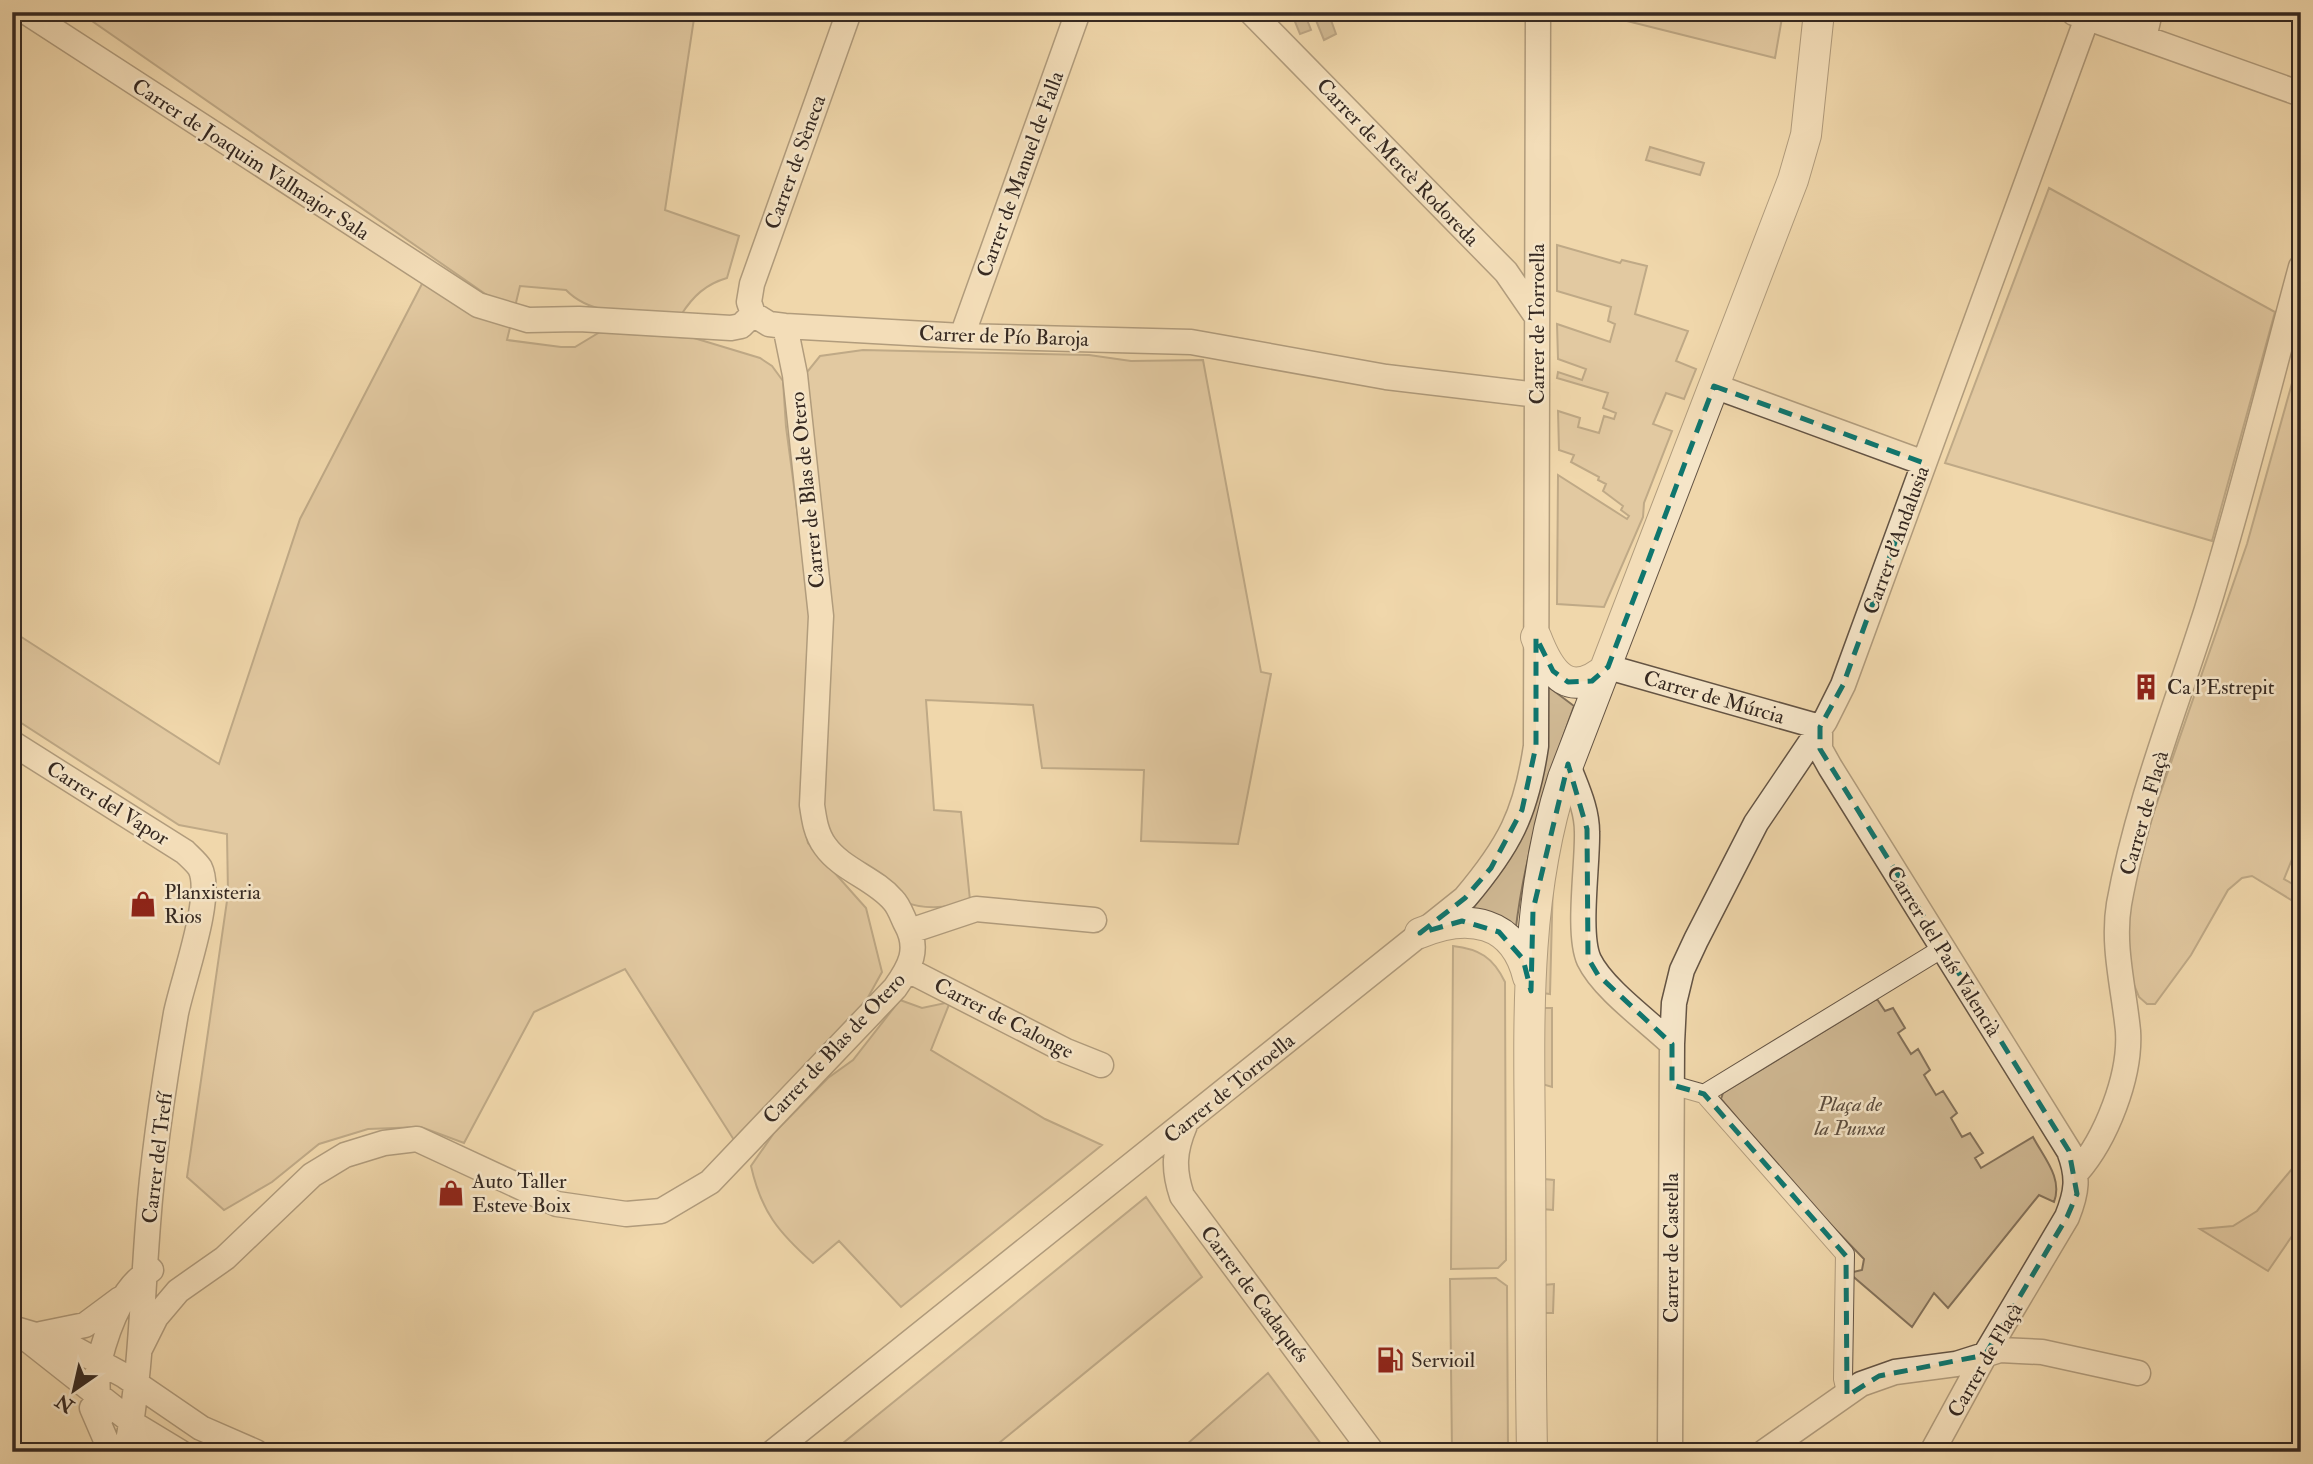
<svg xmlns="http://www.w3.org/2000/svg" width="2313" height="1464" viewBox="0 0 2313 1464" font-family="'IM FELL Double Pica',serif">
<style>
.green{fill:#d0b994;stroke:#83715a;stroke-width:2}
.water{fill:#b19c7c;stroke:#806e58;stroke-width:2}
.lines{fill:none;stroke-linecap:round;stroke-linejoin:round}
.pedestrian-casing{stroke:#645444;stroke-width:20}
.minor-casing{stroke:#645444;stroke-width:27}
.tertiary-casing{stroke:#645444;stroke-width:32}
.pedestrian{stroke:#f5e5c8;stroke-width:18}
.minor{stroke:#f5e5c8;stroke-width:24}
.tertiary{stroke:#f5e5c8;stroke-width:30}
.marked{fill:none;stroke:#0f766e;stroke-width:5;stroke-dasharray:14 9;stroke-linejoin:round}
.labels{text-anchor:middle;stroke-width:5;stroke-linejoin:round;paint-order:stroke}
.street-label{font-size:21px;fill:#362921;stroke:#f5e5c8}
.poi-label{font-size:21px;fill:#362921;stroke:#f5e5c8;text-anchor:start}
.park-label{font-size:21px;font-style:italic;fill:#5c4d3e;stroke:#f5e5c8}
</style>
<rect width="100%" height="100%" fill="#f0d7ab"/>
<filter id="stains"><feTurbulence type="fractalNoise" baseFrequency=".00286" numOctaves="4"/><feColorMatrix values="0 0 0 0 .2 0 0 0 0 .09 0 0 0 0 .02 0 0 0 .5 -.17"/></filter>
<radialGradient id="worn" r=".72"><stop offset=".6" stop-color="#630" stop-opacity="0"/><stop offset="1" stop-color="#630" stop-opacity=".3"/></radialGradient>
<path class="green" d="M79 12H695L665 210 739 236 727 278C706 284 693 296 681 315 642 312 594 319 566 290L520 286 507 340 561 347H575L600 332 694 338 760 358 772 366 783 381 786 427 810 606 801 810 808 843 866 908 882 972 861 1010 734 1140 625 969 534 1012 464 1143 421 1127 368 1129 319 1144 272 1182 224 1210 187 1177 228 894 227 834 179 825 12 717V631L219 764 300 519 424 280 494 300Z
M1591 12H1670V20L1676 19V12H1783L1775 58Z
M1650 147 1704 163 1700 175 1646 160Z
M2049 188 2275 312 2212 541 1945 463Z
M1557 245 1620 263 1622 260 1647 266 1635 314 1688 331 1676 361 1696 369 1684 399 1666 393 1653 424 1672 431 1644 503 1643 517 1604 607 1557 604 1558 475 1627 519 1629 516 1621 510 1623 506 1603 491 1606 484 1598 480 1599 477 1571 462 1574 455 1559 450 1558 411 1580 418 1578 427 1599 433 1604 416 1614 419 1616 413 1603 408 1608 393 1557 378 1558 372 1582 380 1586 369 1558 359 1557 324 1610 342 1615 324 1608 321 1611 307 1557 291Z
M863 350 1089 355 1131 361 1203 360 1261 672 1271 674 1238 844 1141 841 1144 770 1042 768 1033 705 926 700 934 810 961 812 970 900C906 925 871 882 824 846L803 377 820 356Z
M2301 351V837L2284 879 2301 889V906L2252 876 2242 878 2228 890 2191 955 2155 1004H2147L2139 997 2134 985 2126 946 2134 869 2247 544Z
M1546 685 1574 706C1547 780 1524 856 1515 935L1468 912 1505 866Z
M1553 878 1550 994 1542 993Z
M1453 946C1479 949 1493 957 1505 982L1506 1260 1498 1268 1451 1269Z
M1877 999 1885 1011 1893 1008 1905 1028 1898 1033 1911 1054 1918 1049 1930 1070 1924 1075 1936 1095 1943 1091 1957 1113 1951 1118 1962 1137 1970 1133 1983 1153 1975 1158 1981 1168 2033 1137C2044 1158 2063 1178 2054 1202L2039 1195 1948 1308 1934 1293 1912 1327 1849 1273 1862 1270 1864 1259 1808 1201 1721 1099 1723 1093Z
M900 1000 922 1008 950 1002 931 1050 1045 1119 1102 1145 901 1307 839 1241 813 1263C778 1232 761 1211 751 1166L774 1133 828 1078 853 1060Z
M1542 1008H1552V1087L1542 1084Z
M2301 1158V1223L2268 1271 2200 1229 2233 1226 2257 1211Z
M1544 1179 1554 1180 1553 1210 1542 1209Z
M1146 1197 1202 1277 988 1452H832Z
M1496 1278 1507 1286 1508 1452H1452L1450 1279Z
M1554 1284 1553 1313H1543V1285Z
M1268 1373 1327 1452H1178Z"/>
<path class="water" d="M1291 12H1304L1311 30 1300 34Z
M1328 12 1336 34 1324 40 1313 13Z"/>
<g class="lines">
<g class="pedestrian-casing">
<path id="pedestrian" d="M1672 1085 1704 1094 1943 948
M1704 1094 1845 1254 1843 1379 1847 1396"/>
</g>
<g class="minor-casing">
<path id="minor" d="M26 12 478 305 528 320 579 319 731 328 741 326 753 314
M1251 12 1506 272 1537 317
M2074 13 2301 94
M2144 38 2150 12
M753 314 769 324 785 326 962 336 1191 342 1386 377 1537 395
M753 314 749 302 752 284 849 12
M962 336 1078 12
M1714 386 1924 463
M1608 667 1820 727V749L1830 767 2069 1151C2079 1177 2077 1192 2067 1217L1985 1355 1932 1452
M12 743 185 852C190 857 197 863 200 868 214 896 183 979 176 1013 164 1082 153 1154 148 1224 142 1300 141 1376 126 1452
M1568 765C1576 787 1587 808 1587 832 1588 863 1577 934 1589 960 1603 989 1648 1021 1672 1044
M910 931 976 909 1094 920
M908 970 1066 1051 1101 1065
M1185 1125C1174 1151 1173 1169 1182 1196L1372 1452
M2077 1172C2106 1139 2131 1076 2128 1031 2124 989 2112 946 2119 904 2137 804 2176 707 2207 609 2242 496 2270 381 2301 267
M12 1328 66 1344 125 1376 201 1428 256 1452
M41 1334 85 1325 120 1299
M28 1340 137 1426 180 1452
M140 1349 156 1317 178 1291 225 1258 312 1175 345 1155 384 1143 417 1139 557 1204 626 1214 661 1211 710 1182 895 988C910 967 920 949 906 924 902 916 899 906 893 900 874 878 842 870 825 846 816 834 814 819 812 805L821 616 795 375 785 326
M92 1408 111 1452
M100 1422C99 1403 95 1380 99 1362 107 1330 121 1287 151 1270
M773 1452 1465 898C1509 846 1526 814 1536 746L1538 12
M1670 1452 1672 1044 1674 1003 1682 970 1696 940 1756 823 1825 721 1843 685 2087 18
M1764 1452 1861 1384 1895 1372 1956 1364 2000 1350 2042 1352 2138 1373"/>
</g>
<g class="tertiary-casing">
<path id="tertiary" d="M1536 637C1551 676 1570 700 1608 667
M1420 933C1468 913 1514 920 1528 977
M1532 1452C1530 1351 1531 1251 1530 1150 1529 1024 1524 899 1563 778L1793 180 1806 135 1819 12"/>
</g>
<use href="#pedestrian" class="pedestrian"/>
<use href="#minor" class="minor"/>
<use href="#tertiary" class="tertiary"/>
</g>
<path d="M0 0H2313V1464H0ZM1714 386 1924 463 1843 685 1820 727V749L2069 1151 2077 1194 2067 1217 1985 1355 1879 1376 1847 1396 1846 1256 1704 1094 1672 1085V1044L1598 975 1588 958 1587 829 1568 764 1533 910 1531 991 1523 959 1499 932 1462 921 1420 933 1465 898 1491 868 1522 810 1536 746V637L1553 671 1568 682 1592 681 1608 667Z" fill="#f0d7ab" fill-opacity=".55" fill-rule="evenodd"/>
<path class="marked" d="M1714 386 1924 463 1843 685 1820 727V749L2069 1151 2077 1194 2067 1217 1985 1355 1879 1376 1847 1396 1846 1256 1704 1094 1672 1085V1044L1598 975 1588 958 1587 829 1568 764 1533 910 1531 991 1523 959 1499 932 1462 921 1420 933 1465 898 1491 868 1522 810 1536 746V637L1553 671 1568 682 1592 681 1608 667Z"/>
<defs>
<g id="building-bare" transform="scale(2.1)"><path d="M-4-6H4V6H1V3H-1V6H-4ZM-2.5-4.3h1.7v1.8h-1.7ZM.8-4.3h1.7v1.8H.8ZM-2.5-1h1.7V.8h-1.7ZM.8-1h1.7V.8H.8Z" fill="#8f2418" stroke="#f5e5c8" stroke-width="2.5" paint-order="stroke"/></g>
<g id="shop-bare" transform="scale(2.1)"><path d="M-5-2.5h2.3a2.7 3.5 0 0 1 5.4 0H5L5.5 6h-11ZM-1.5-2.5h3a1.5 2.3 0 0 0-3 0Z" fill="#8f2418" stroke="#f5e5c8" stroke-width="2.5" paint-order="stroke"/></g>
<g id="fuel-bare" transform="scale(2.1)"><path d="M-5.5-6h7V0h2V4h1.3V-2.5L3-4.5l.8-.8L6-3V5H2.5V1h-1V6h-7ZM-4.2-4.7v3.2H.2V-4.7Z" fill="#8f2418" stroke="#f5e5c8" stroke-width="2.5" paint-order="stroke"/></g>
</defs>
<g fill-rule="evenodd">
<use href="#building-bare" x="2146" y="687"/>
<use href="#shop-bare" x="143" y="904"/>
<use href="#shop-bare" x="451" y="1193"/>
<use href="#fuel-bare" x="1390" y="1360"/>
</g>
<g class="labels">
<g class="street-label">
<text transform="translate(251 159) rotate(33)" y="7">Carrer de Joaquim Vallmajor Sala</text>
<text transform="translate(795 162) rotate(-70)" y="7">Carrer de Sèneca</text>
<text transform="translate(1398 162) rotate(46)" y="7">Carrer de Mercè Rodoreda</text>
<text transform="translate(1020 174) rotate(-70)" y="7">Carrer de Manuel de Falla</text>
<text transform="translate(1537 324) rotate(-90)" y="7">Carrer de Torroella</text>
<text transform="translate(1004 336) rotate(2)" y="7">Carrer de Pío Baroja</text>
<text transform="translate(807 490) rotate(-96)" y="7">Carrer de Blas de Otero</text>
<text transform="translate(1896 540) rotate(-70)" y="7">Carrer d'Andalusia</text>
<text transform="translate(1714 697) rotate(16)" y="7">Carrer de Múrcia</text>
<text transform="translate(108 803) rotate(32)" y="7">Carrer del Vapor</text>
<text transform="translate(2144 813) rotate(-74)" y="7">Carrer de Flaçà</text>
<text transform="translate(1944 951) rotate(58)" y="7">Carrer del País Valencià</text>
<text transform="translate(1004 1018) rotate(27)" y="7">Carrer de Calonge</text>
<text transform="translate(834 1048) rotate(-47)" y="7">Carrer de Blas de Otero</text>
<text transform="translate(1229 1088) rotate(-39)" y="7">Carrer de Torroella</text>
<text transform="translate(157 1158) rotate(-83)" y="7">Carrer del Trefí</text>
<text transform="translate(1671 1248) rotate(-90)" y="7">Carrer de Castella</text>
<text transform="translate(1255 1294) rotate(53)" y="7">Carrer de Cadaqués</text>
<text transform="translate(1985 1360) rotate(-60)" y="7">Carrer de Flaçà</text>
</g>
<g class="poi-label">
<text x="2167" y="694">Ca l'Estrepit</text>
<text x="164" y="899">Planxisteria<tspan x="164" dy="24">Rios</tspan></text>
<text x="472" y="1188">Auto Taller<tspan x="472" dy="24">Esteve Boix</tspan></text>
<text x="1411" y="1367">Servioil</text>
</g>
<g class="park-label">
<text x="1850" y="1111">Plaça de<tspan x="1850" dy="24">la Punxa</tspan></text>
</g>
</g>
<rect width="2313" height="1464" fill="none" stroke="#f0d7ab" stroke-width="42"/>
<rect x="14" y="14" width="2285" height="1436" fill="none" stroke="#362921" stroke-width="3.5"/>
<rect x="21" y="21" width="2271" height="1422" fill="none" stroke="#362921" stroke-width="2"/>
<g transform="translate(74 1390) rotate(214)" stroke="#f5e5c8" stroke-width="5" paint-order="stroke">
<path d="M0-5L12 26L0 18L-12 26Z" fill="#362921"/>
<text y="-10" font-size="19" font-weight="bold" text-anchor="middle" fill="#362921">N</text>
</g>
<rect width="100%" height="100%" filter="url(#stains)"/>
<rect width="100%" height="100%" fill="url(#worn)"/>
</svg>
